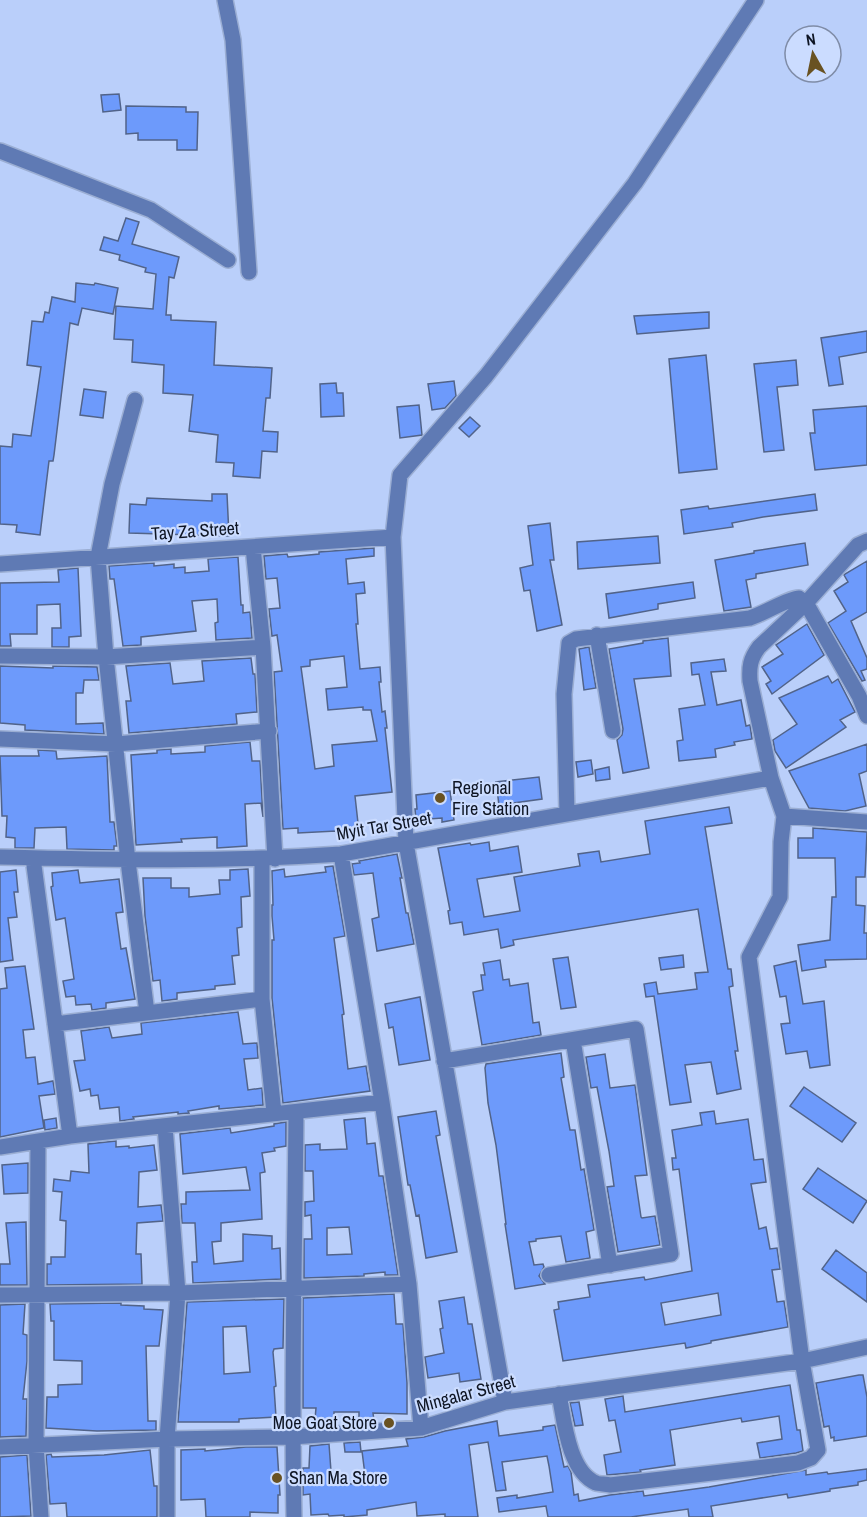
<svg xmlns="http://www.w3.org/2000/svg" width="867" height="1517" viewBox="0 0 867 1517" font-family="'Archivo Narrow',sans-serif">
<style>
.building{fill:#6d9afb;stroke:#516389;stroke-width:1.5;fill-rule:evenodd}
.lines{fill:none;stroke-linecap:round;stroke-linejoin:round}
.minor-casing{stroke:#9baed3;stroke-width:18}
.minor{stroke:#5f7ab4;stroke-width:15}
.poi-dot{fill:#695222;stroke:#cbdcff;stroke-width:2}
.labels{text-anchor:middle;stroke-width:4.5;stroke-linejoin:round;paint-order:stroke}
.street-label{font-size:18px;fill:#0e1524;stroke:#cbdcff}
.poi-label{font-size:18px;fill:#0e1524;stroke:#cbdcff;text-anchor:start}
</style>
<rect width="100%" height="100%" fill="#bacffa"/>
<path class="building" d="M119 94 121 110 103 112 101 95Z
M126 106 186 107V112H198L197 150H177V140H138V133L126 134Z
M126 218 139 222 132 244 179 257 174 278 169 277 166 315H171V320L216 322 214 365 272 368 270 398H266L263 431 278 432 277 452 262 451 260 478 233 476 234 463 216 462 218 435 189 431 193 395 163 393 164 365 132 362 133 340 114 339 116 306 153 309 156 274 145 272 146 268 119 260 120 255 100 250 104 237 118 241Z
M76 283 94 285 95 283 118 288 113 314 82 308 78 325 70 323 54 455 53 461H49L40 535 16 532 17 525 0 524V446L12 447 13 434 31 436 41 367 27 365 32 321 43 322 45 312 49 313 52 297 75 302Z
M709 312V328L637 334 634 316Z
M867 331V352L839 357 843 384 829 386 821 338Z
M706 355 717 469 679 473 669 359Z
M796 360 798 385 777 387 784 450 764 452 754 364Z
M454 381 456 396 445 408 432 410 428 384Z
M336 383 337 393H343L344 416 321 417 320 384Z
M84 389 106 392 103 418 80 415Z
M419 405 422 435 400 438 397 407Z
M867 406V465L815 470 810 433H815L813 410Z
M470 417 480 426 469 437 459 428Z
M212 494H227L229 536 129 533 130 504 146 505 147 498 212 501Z
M815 494 817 510 763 517 732 523 733 527 684 534 681 510 708 506 709 509Z
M550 523 554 560H550L562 625 537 631 530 590 524 591 520 568 533 565 528 526Z
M658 536 660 563 578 569 577 542Z
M805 543 808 565 756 574V578L746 580 751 607 724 611 715 560 754 553V551Z
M374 548V556L346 559 348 584 364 582 365 593 356 594 358 624H356L360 669 380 667 381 682H379L382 712 385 711 387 728H385L392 792 355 796 359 832 337 834 336 831 298 833V828L283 829 274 672 282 671 277 635 272 636 269 609 280 608 277 578 266 579 264 556 287 554 288 557 319 554V552ZM344 656 347 687 326 689 328 710 363 707V710H371L377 741 332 745 334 766 315 769 301 667 310 666V660Z
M238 557 241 605H243V613L250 612 252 638 216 640 215 623 218 622 217 599 192 601 196 631 141 637V645L123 646 114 579H110L109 566 154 563V566L174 564V568L185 567V573L209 571 208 559Z
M867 561V612L851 621 867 658V669L861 671 865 680 862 681 828 623 846 611 834 591 848 582 844 575 845 574Z
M78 568 81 636 69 637V647H52V628H61L60 604 37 605V634H10L11 646H0V583L59 582 58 570Z
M693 582 695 598 658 604V609L609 618 606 594Z
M807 624 824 655 772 694 766 684 771 681 762 667 783 654 776 645Z
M668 638 671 676 634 679 649 768 623 773 617 740 622 735 623 729 609 649 643 643V641Z
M589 647 596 688 584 690 579 649Z
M251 658 253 674H255L257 712 236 714 237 724 129 733 126 701H131L126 666 170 663 173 684 204 681 202 661Z
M724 659 726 671 711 672 717 705 741 700 746 726 750 725 752 739 734 742 735 745 715 749 716 757 679 761 677 741 683 740 679 709 705 705 699 674 692 675 691 663Z
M0 666 53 668V666L97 667 99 680H84L83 693H76V724L103 723 104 734 25 730V725L0 723Z
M828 676 832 683 838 679 855 712 840 720 846 727 786 768 775 751 773 740 797 724 779 698Z
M250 742 252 761H260L263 817 261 803 245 804 247 846 217 848V837L181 839 182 842 136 845 131 755 157 753V750L171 749V754L205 752V746Z
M867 744V771L859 774 866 806 845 811 809 808 789 771Z
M38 750 56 751 57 759 107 756 110 822H114L117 846H114V850L67 849 66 827 35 828 34 848H15V838L6 837 7 816H2L0 756H39Z
M591 760 593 774 578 777 576 762Z
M609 767 610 779 596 781 595 770Z
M539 777 542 799 499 805 496 782Z
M450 791 454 820 442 822V818L416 820 415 809H417L416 795Z
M729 807 732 823 705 827 728 969H731L733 986 729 987 738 1051H735L741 1089 717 1094 711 1062 685 1065 691 1102 670 1105 654 996 646 997 644 984 656 982 658 994 697 989 695 973 708 972 698 909 513 940 514 945 501 948 498 929 464 935 462 922 450 924 448 911 450 910 438 848 470 843 471 845 489 842 490 851 518 846 522 872 477 879 484 917 520 911 514 877 580 866 578 854 599 851 601 862 650 854 645 821Z
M813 828 867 832 865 877H856V905L865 906 864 933H867V959L825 960 826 967 802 971 798 945 830 940 832 897H836L835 858H798V838H813Z
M397 854 402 878H400L406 913H408L414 944 377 951 372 919 379 917 373 873 354 875 352 864 360 863 359 861Z
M333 866 345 936 334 938 344 1014 342 1015 348 1069 366 1066 370 1091 283 1103 272 998V940H274L272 916V905H273L272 871 284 869 285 877 326 872 325 867Z
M248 869 250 896 241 897 242 927 237 928 239 955 232 956 235 984 215 986V989L177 993V999L162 1001 160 980 153 981 145 916 143 878H171V888H189V897L220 894 219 880H230V870Z
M16 870 18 892H14L17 917 8 918 13 960 0 962V872Z
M78 870 80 883 119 879 123 912 116 913 121 949 126 948 135 999 106 1003V1008L92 1010 91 1004 76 1005 75 996 66 997 63 981 74 979 65 918 56 920 51 887 53 886 52 873Z
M683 955 684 967 661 970 659 958Z
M568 957 576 1007 561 1009 553 959Z
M500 960 503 980 509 979 510 986 528 983 533 1023 539 1022 541 1035 482 1045 473 992 483 990 481 975H485L483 963Z
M796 961 803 1004 824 1001 830 1065 810 1068 807 1051 786 1054 781 1024 790 1023 786 996 780 997 774 966Z
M25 966 34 1029 23 1030 26 1058 35 1057 38 1084 53 1081 55 1094 39 1096 44 1128 0 1137V989L7 988 5 968Z
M420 997 430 1060 399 1065 393 1027 389 1028 385 1004Z
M238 1012 243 1044 257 1043 258 1058 244 1059 248 1090 262 1088 263 1105 219 1109V1106L188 1111 189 1113 178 1114V1112L133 1117 134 1119 120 1121 119 1107 100 1109 98 1095 91 1096 90 1089 80 1091 74 1061 85 1060 81 1031 109 1027 112 1038 142 1034 141 1023Z
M561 1053 564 1077 561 1078 570 1130H575L581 1170 584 1169 594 1230 586 1232 590 1258 566 1262 561 1236 536 1239V1241L529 1242 534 1265 543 1264 544 1267 539 1276 545 1284 515 1289 505 1224H506L496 1145 488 1103 485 1068 486 1064Z
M605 1054 610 1088 635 1085 647 1175 635 1176 641 1217 642 1218 655 1216 660 1245 618 1252 607 1187 614 1186 609 1151 597 1087 591 1088 586 1057Z
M804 1087 856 1123 842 1142 790 1106Z
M436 1111 440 1135 436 1136 457 1252 426 1258 419 1215 416 1216 410 1185H408L398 1117Z
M714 1111 716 1124 748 1119 754 1160 763 1159 766 1182 751 1184 759 1229 766 1227 770 1249 777 1248 780 1269 772 1270 777 1302 784 1301 788 1327 711 1341V1343L686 1348 685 1343 563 1361 554 1310 559 1309 558 1302 590 1297 588 1285 644 1277 645 1280 692 1271 679 1169 673 1170 672 1158H676L672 1130 702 1125 700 1113ZM718 1293 721 1315 665 1325 661 1303Z
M56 1118 57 1128 45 1130 44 1120Z
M365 1118 367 1144 375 1143 379 1176H383L398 1275H385V1272L364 1274V1276L304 1278V1239H312L311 1215 305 1216V1202L314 1201 313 1171H305V1145L320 1144V1150L347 1149 344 1120ZM349 1227 352 1254 327 1255V1228Z
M286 1122V1146L274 1148 275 1151 262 1153 265 1172 260 1173 262 1219 221 1223V1241L212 1242 214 1264 243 1261V1234L272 1236V1249L280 1248 281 1279 193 1283 192 1262H197L195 1223H182L181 1204H186V1192L250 1190 246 1167 183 1174 180 1134 230 1128 231 1133 274 1126V1124Z
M116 1141V1147L129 1146V1148L154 1145 157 1170 139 1172 138 1207 161 1205 163 1221 137 1223 136 1254H141L142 1284 47 1285V1264H51V1257H65L66 1221 60 1220 62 1192 53 1191 54 1179 70 1181 71 1171 89 1173 88 1144Z
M28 1163V1193L4 1194 2 1165Z
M818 1168 867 1201 853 1223 803 1189Z
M26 1222 27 1285H0V1264H10L6 1223Z
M836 1250 867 1273V1302L822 1269Z
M394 1294 396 1324H403L407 1383V1414L373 1413 374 1421H359V1412H334V1419H315L316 1408H303V1298Z
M464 1297 468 1324H472L481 1379 460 1382 459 1373 428 1378 425 1357 444 1353 440 1329 443 1328 439 1301Z
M284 1299 283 1348 274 1349 273 1352 276 1386 274 1387 276 1417 239 1419V1422H178L187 1302ZM246 1326 250 1372 224 1374 223 1327Z
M121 1303V1305L144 1306V1309L163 1310 159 1346H146L148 1421H156V1430L97 1431 46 1428 47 1397H58V1385L82 1384V1361L54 1360V1321H51L50 1304Z
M25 1304 23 1334 27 1335V1361L23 1399H27L26 1436 0 1437V1305Z
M859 1375H863L867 1397V1436L834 1441V1437L831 1438 829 1426 824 1427 816 1383Z
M790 1385 797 1430H800L803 1451 796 1453 760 1458 757 1443 782 1439 779 1416 742 1422 741 1418 670 1430 675 1465 640 1470 641 1472 607 1475 604 1455 621 1452 615 1420 609 1421 605 1399 623 1396 625 1412Z
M579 1402 583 1425 575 1426 570 1403Z
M497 1421 499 1436 543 1430V1427L555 1425 564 1467 568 1466 571 1472 574 1495 578 1494 579 1501 610 1495 643 1491 644 1496 709 1487 806 1470V1475L827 1472 828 1474 867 1469V1480L858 1482V1485L830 1489V1491L788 1498 787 1494 711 1506 713 1517H689L688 1509 631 1517H548L546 1506 499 1512 497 1498 517 1495V1498L553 1492 549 1466 547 1456 502 1462 506 1490 496 1491 488 1442 469 1445 478 1517H445V1514L417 1516 416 1502 367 1510V1515L344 1517V1515L329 1516 328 1514 311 1515 310 1494 303 1495V1468H309L310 1446 329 1444 332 1485 366 1483 362 1451 408 1446 406 1439 424 1437 445 1431Z
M360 1442 361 1452H345L344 1443Z
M246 1447H277L280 1495H278V1513L250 1512V1517H206L205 1499 181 1500V1450L205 1449V1451Z
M150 1450 154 1486H157V1517H67L66 1503 50 1504 46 1455 51 1454 52 1457 104 1455Z
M27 1455 31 1516 0 1517V1457Z"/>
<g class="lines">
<g class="minor-casing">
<path id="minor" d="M225 0 233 40 249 272
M0 151 151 210 228 260
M135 400 112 484 98 557 106 657 128 861 147 1013
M253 547 263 647 275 859
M0 564 393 537
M597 635 613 731
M0 656 106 657 263 647
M0 739 116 744 269 731
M567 813 564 694 569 643 576 639 750 618C763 614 789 598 799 598L806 603 859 696 867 716
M784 816 867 822
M341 854 382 1102 409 1284 421 1428
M0 857C114 860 227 862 341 854L771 778
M33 858 70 1136
M262 858V999L274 1113
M55 1024 262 999
M573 1040 610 1265
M444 1061 636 1029 671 1254 549 1275
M165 1126 178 1293 167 1439V1517
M38 1141 36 1445 41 1517
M0 1147 70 1136 382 1102
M0 1295 178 1293 409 1284
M559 1394C564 1419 568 1471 596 1483 599 1484 606 1484 610 1485L798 1463 811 1458 818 1450 802 1361 749 957 780 897 781 842 784 816 771 778 750 681C749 667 750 659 759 647L806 603 858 545 867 541
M505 1402 406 843 393 537 400 475 486 376 635 183 756 0
M0 1447 167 1439 292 1437 421 1428 505 1402 802 1361 867 1347
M294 1517C291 1382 295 1247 296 1112"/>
</g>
<use href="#minor" class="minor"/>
</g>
<g class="poi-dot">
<circle cx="440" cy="798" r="6"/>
<circle cx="389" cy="1423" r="6"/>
<circle cx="277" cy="1478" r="6"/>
</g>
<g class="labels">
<g class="street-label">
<text transform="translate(195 531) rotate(-4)" y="6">Tay Za Street</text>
<text transform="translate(384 826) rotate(-10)" y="6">Myit Tar Street</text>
<text transform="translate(466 1394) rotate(-15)" y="6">Mingalar Street</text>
</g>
<g class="poi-label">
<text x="452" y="794">Regional<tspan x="452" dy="21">Fire Station</tspan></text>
<text x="377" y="1429" text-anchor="end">Moe Goat Store</text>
<text x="289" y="1484">Shan Ma Store</text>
</g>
</g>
<g transform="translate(813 54) rotate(351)"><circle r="28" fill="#cbdcff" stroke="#7f8ca7" stroke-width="1.5"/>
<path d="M0-4.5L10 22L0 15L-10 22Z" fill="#695222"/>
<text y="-9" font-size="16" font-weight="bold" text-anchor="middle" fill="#0e1524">N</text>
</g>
</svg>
